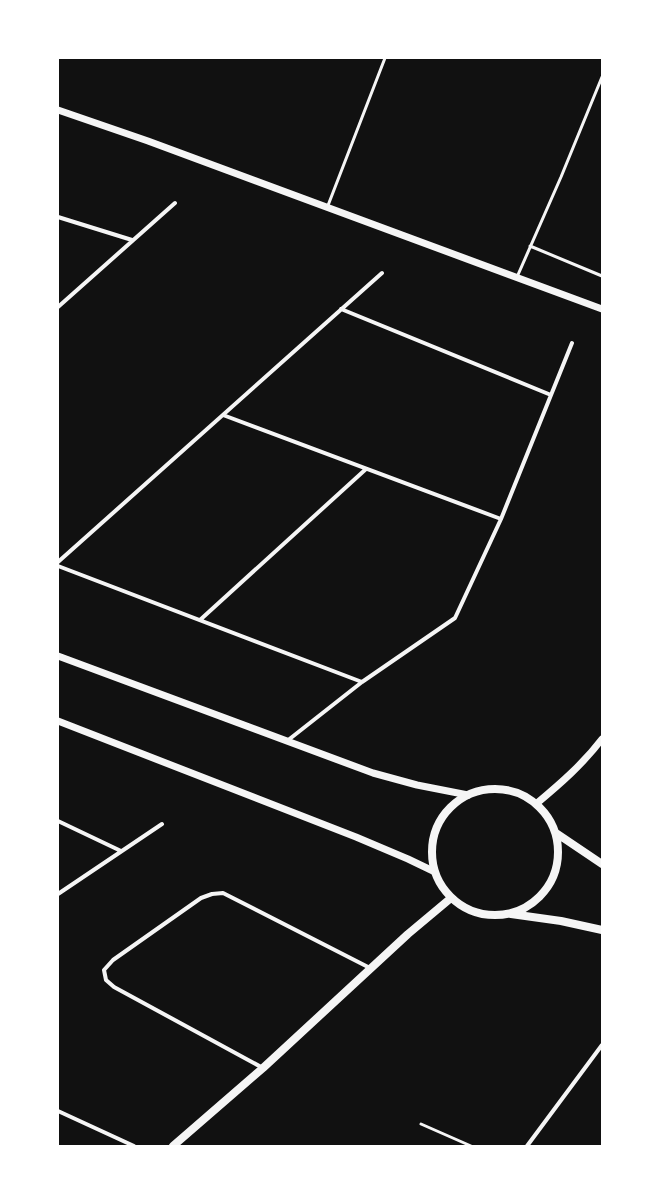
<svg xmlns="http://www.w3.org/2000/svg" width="660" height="1204" viewBox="0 0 660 1204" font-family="'IBM Plex Serif',serif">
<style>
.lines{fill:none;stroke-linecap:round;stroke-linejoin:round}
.service{stroke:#f5f5f5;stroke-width:3}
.minor{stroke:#f5f5f5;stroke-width:4}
.tertiary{stroke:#f5f5f5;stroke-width:7}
.secondary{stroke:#f5f5f5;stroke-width:8}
</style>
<rect width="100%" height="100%" fill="#111"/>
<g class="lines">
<path class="service" d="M327 208 385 58
M530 246 602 276
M517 277 561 177 602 77
M421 1124 471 1146"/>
<path class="minor" d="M58 217 132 240
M58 307 175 203
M341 309 551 395
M223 415 501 519
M58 562 382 273
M58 566 362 682
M200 620 366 469
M287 741 362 682 455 618 501 519 572 343
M58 821 121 851
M58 894 162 824
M263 1068 114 987 106 980 104 970 113 960 201 898 212 894 223 893 370 968
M58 1111 134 1146
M527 1146 602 1045"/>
<path class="tertiary" d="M58 110 148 141 602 309
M58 656 373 773 417 785 468 795
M58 721 356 837 408 859 433 871
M536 804C560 784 583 764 602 739"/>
<path class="secondary" d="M432 852a63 63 0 1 1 126 0a63 63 0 1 1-126 0Z
M556 833 602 864
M511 914 561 921 602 930
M173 1146 263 1068 408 934 451 898"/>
</g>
<rect width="660" height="1204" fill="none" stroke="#ffffff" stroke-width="118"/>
</svg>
